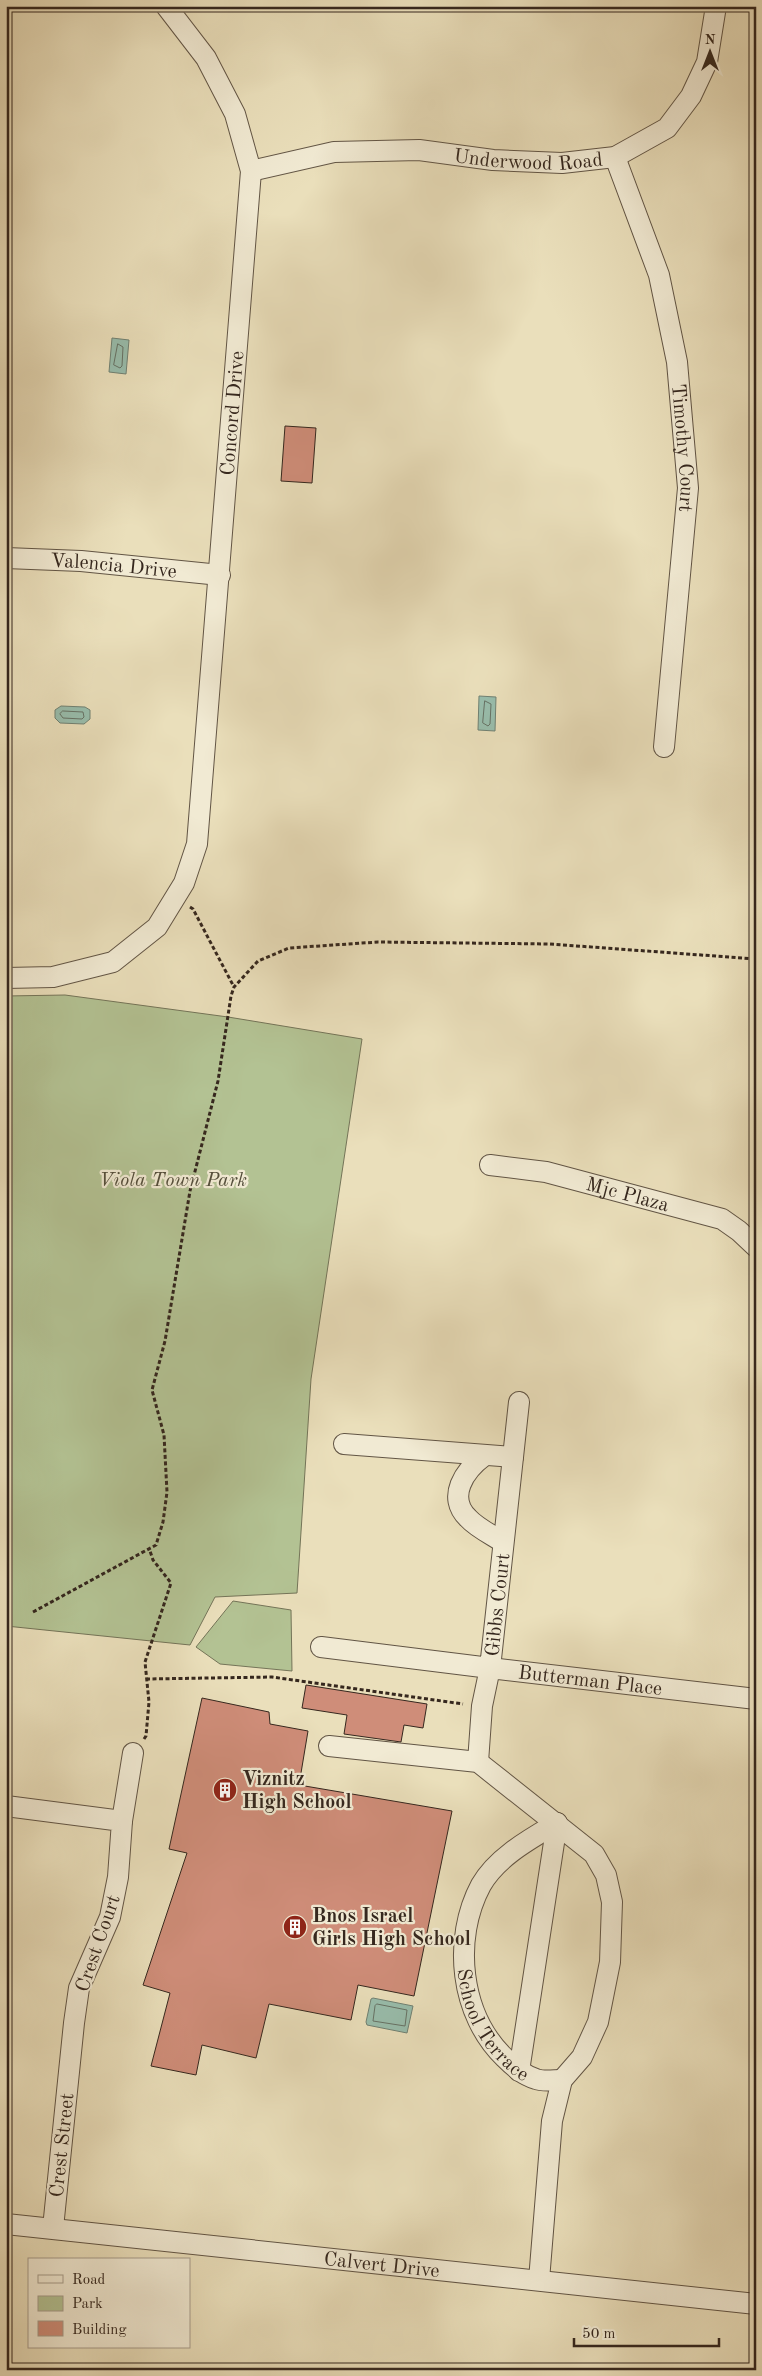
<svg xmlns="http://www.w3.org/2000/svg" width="762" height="2376" viewBox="0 0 762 2376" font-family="'Old Standard TT',serif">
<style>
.green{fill:#b3c293;stroke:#747458}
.water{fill:#98bdac;stroke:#708173}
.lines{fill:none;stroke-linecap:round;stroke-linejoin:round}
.shore{stroke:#667265;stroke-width:1}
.building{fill:#cf8d79;stroke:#35271e}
.minor-casing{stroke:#625545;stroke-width:22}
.path{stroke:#35271e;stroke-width:3;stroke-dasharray:4 2.5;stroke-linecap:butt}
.minor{stroke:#f1ead3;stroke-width:20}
.labels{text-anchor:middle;stroke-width:4.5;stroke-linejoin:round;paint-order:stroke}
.street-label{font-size:20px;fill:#35271e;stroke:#f1ead3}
.park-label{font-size:20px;font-style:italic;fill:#544e3b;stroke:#f1ead3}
.poi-label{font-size:20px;font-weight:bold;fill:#35271e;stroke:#f1ead3;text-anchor:start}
</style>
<rect width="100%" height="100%" fill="#eadfbb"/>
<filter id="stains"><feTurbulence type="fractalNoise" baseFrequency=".004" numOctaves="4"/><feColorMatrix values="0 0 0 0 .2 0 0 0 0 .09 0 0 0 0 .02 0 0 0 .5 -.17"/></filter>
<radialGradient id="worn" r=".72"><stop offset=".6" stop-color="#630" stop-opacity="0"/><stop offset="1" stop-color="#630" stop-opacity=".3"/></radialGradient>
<path class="green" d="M65 995 228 1017 362 1039 311 1379 297 1593 215 1597 190 1645 6 1626V996Z
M233 1601 291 1610 292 1671 220 1664 196 1647Z"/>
<path class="water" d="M112 338 129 340 126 374 109 372Z
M479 696 496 697 495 731 478 730Z
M61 706 85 707 90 710V719L84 724 60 723 55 718V710Z
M373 1998 413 2006 407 2033 367 2025 366 2022 371 1999Z"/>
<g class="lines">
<path class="shore" d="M118 344 123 347 122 366 120 368 114 365Z
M485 701 491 704 490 724 488 726 483 723Z
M63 711 83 712 84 717 82 719 63 718 60 714Z
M377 2004 407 2010 405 2026 373 2021 375 2006Z"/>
</g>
<path class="building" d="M285 426 316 428 312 483 281 481Z
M306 1685 427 1704 423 1728 404 1725 401 1742 344 1734 347 1715 302 1708Z
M202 1698 269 1712 270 1724 308 1731 299 1785 452 1811 414 1996 358 1985 351 2020 269 2004 256 2058 202 2045 196 2075 151 2066 170 1993 143 1985 187 1853 169 1849Z"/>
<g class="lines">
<g class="minor-casing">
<g id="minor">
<path id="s1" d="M615 157 659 275 677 362 688 488 664 747"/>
<path id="s2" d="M251 171 334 152 419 150 493 160 562 163 615 157 667 128 691 96 707 62 716 6"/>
<path id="s3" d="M6 558 81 561 220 575"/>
<path id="s4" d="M6 978 53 977 113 962 157 927 184 883 197 844 251 171 235 114 206 58 166 6"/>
<path id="s5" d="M490 1165 546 1172 722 1219 739 1231 756 1247"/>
<path d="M344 1444 513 1457"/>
<path d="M484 1456C465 1470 446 1497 468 1518 477 1528 492 1535 503 1542"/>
<path id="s6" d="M321 1647 490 1668 519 1402"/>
<path d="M329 1746 478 1762 594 1854 606 1875 612 1902 610 1962 598 2022 582 2057 562 2080 552 2121 539 2280"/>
<path id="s7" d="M478 1762 482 1706 490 1668 756 1699"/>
<path d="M6 1806 122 1821 118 1877 110 1917 79 1988 74 2023 53 2228"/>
<path d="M122 1821 133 1753"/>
<path id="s8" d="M557 1823C530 1839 497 1857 481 1885 452 1939 460 2015 505 2058 514 2067 523 2075 536 2079 543 2082 554 2080 562 2080"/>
<path d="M519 2071 557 1823"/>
<path id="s9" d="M6 2224 756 2304"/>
</g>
</g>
<path class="path" d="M190 907 193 909 234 987
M33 1612 156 1545 163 1522 167 1492 164 1435 152 1390 165 1341 190 1191 218 1081 231 996 234 987 258 961 289 948 378 942 550 944 756 959
M146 1679 272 1677 463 1704
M144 1739 146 1736 149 1702 145 1662 171 1583 153 1560 149 1548"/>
<use href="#minor" class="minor"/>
</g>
<defs>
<g id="building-disc" transform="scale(1.25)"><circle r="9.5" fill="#8f2418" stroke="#f1ead3"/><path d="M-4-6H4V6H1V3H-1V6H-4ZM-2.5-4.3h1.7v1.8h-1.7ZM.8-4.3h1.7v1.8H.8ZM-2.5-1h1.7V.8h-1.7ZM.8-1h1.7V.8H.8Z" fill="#fff"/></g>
</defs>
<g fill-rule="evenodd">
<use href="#building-disc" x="225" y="1790"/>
<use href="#building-disc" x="295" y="1927"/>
</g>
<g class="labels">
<g class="street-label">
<text dy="7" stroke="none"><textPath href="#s2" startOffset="280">Underwood Road</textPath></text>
<text dy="7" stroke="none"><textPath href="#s4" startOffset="690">Concord Drive</textPath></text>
<text dy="7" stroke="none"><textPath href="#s1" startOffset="301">Timothy Court</textPath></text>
<text dy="7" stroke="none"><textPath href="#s3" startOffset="108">Valencia Drive</textPath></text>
<text dy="7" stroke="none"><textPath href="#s5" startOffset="141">Mjc Plaza</textPath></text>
<text dy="7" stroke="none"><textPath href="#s6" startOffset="234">Gibbs Court</textPath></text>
<text dy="7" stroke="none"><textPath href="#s7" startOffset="196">Butterman Place</textPath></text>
<text transform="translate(97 1943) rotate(-71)" y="7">Crest Court</text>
<text dy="7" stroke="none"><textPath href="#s8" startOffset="250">School Terrace</textPath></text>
<text transform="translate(61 2145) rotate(-84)" y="7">Crest Street</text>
<text dy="7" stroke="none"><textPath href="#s9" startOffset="378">Calvert Drive</textPath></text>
</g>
<g class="park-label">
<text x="173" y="1186">Viola Town Park</text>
</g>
<g class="poi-label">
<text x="242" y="1785">Viznitz<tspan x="242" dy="23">High School</tspan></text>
<text x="312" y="1922">Bnos Israel<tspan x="312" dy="23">Girls High School</tspan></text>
</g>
</g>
<rect width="762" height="2376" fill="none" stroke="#eadfbb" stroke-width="25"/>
<rect x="8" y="8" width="747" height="2361" fill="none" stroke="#35271e" stroke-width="2.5"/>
<rect x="12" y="12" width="737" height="2351" fill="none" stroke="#35271e"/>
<rect x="28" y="2258" width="162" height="90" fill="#f1ead3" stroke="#a69c8b"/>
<rect x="38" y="2275" width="25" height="8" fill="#f1ead3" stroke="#a69c8b"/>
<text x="72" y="2284" font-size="15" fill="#35271e">Road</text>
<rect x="38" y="2296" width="25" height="15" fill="#b3c293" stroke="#a69c8b"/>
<text x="72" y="2308" font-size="15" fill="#35271e">Park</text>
<rect x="38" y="2321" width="25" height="15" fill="#cf8d79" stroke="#a69c8b"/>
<text x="72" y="2334" font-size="15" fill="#35271e">Building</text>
<g transform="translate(710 52)" stroke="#f1ead3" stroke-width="4" paint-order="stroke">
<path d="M0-4L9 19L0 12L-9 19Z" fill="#35271e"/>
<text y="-8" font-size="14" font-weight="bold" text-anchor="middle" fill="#35271e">N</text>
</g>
<path d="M574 2338v8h145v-8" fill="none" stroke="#35271e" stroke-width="2.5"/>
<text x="582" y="2338" font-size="15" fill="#35271e" stroke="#f1ead3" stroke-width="4" paint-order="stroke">50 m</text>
<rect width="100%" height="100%" filter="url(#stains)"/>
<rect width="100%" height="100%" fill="url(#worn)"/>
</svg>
